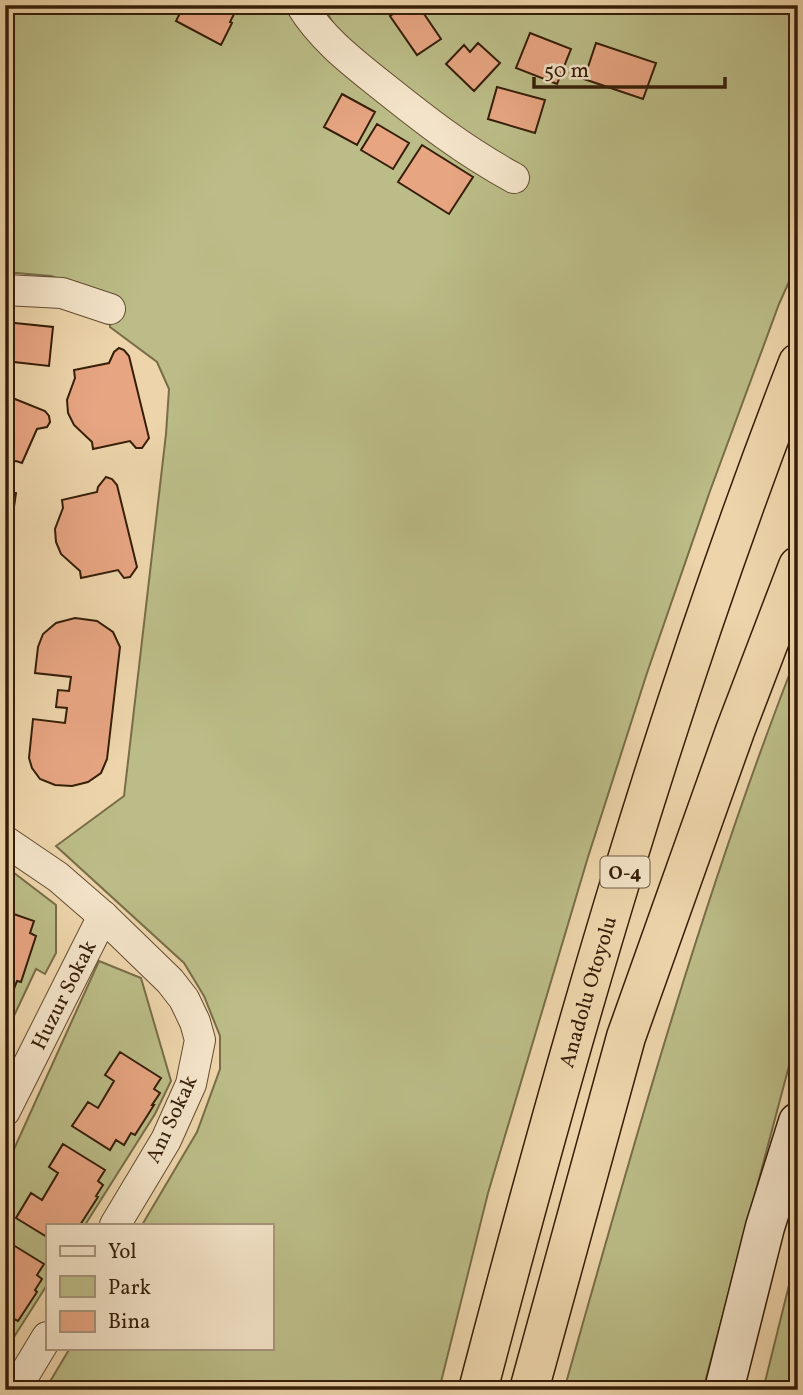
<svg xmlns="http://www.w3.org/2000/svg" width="803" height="1395" viewBox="0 0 803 1395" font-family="Vollkorn,serif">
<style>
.green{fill:#bbbc87;stroke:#786d48;stroke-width:2}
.building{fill:#e7a582;stroke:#351e08;stroke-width:2}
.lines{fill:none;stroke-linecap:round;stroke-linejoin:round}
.street-casing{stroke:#634c30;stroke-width:32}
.secondary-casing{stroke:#351e08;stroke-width:41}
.highway-casing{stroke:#351e08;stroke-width:41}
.street{stroke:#f3e3c8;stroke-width:30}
.secondary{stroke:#f3e3c8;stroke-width:38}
.highway{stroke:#edd4aa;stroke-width:38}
.labels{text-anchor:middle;stroke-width:5;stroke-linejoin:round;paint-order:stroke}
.shield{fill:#f3e3c8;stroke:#6e5942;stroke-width:2}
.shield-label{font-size:19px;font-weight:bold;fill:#351e08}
.street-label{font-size:21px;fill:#351e08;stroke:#f3e3c8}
</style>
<rect width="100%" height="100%" fill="#edd4aa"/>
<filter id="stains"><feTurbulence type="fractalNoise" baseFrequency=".00286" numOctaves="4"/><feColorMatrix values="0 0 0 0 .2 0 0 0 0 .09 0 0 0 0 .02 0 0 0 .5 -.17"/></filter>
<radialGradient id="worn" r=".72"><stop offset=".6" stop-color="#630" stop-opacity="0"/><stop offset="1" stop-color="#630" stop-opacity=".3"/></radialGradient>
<path class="green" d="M5 5H278L471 141 343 40 329 16 327 5H529L544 10 596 13 631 5H798V262L779 304 710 491 647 673 588 857 488 1193 439 1390H45L70 1348H271V1225H142L197 1132 220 1069V1036L204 996 184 963 56 846 124 796 166 434 169 389 157 362 110 327V309L114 298 51 276 5 272Z
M798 652V1032L703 1390H564C634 1142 704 892 798 652Z
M5 866 56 905V953L45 974 36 969 5 1035Z
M99 961 141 978 171 1081 155 1114 85 1225H47V1285L5 1351V1169Z
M798 1249V1390H763Z"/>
<path class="building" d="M184 5H228L236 10 230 22 232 23 221 45 176 21Z
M407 5H418L441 39 417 55 390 16Z
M530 33 571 49 557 84 516 68Z
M478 43 500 63 474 91 446 64 464 45 470 52Z
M596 43 656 63 643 99 584 79Z
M497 87 545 100 535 133 488 119Z
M342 94 375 112 357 145 324 127Z
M377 124 409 143 393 169 361 150Z
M422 145 473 177 449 214 398 182Z
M5 322 53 327 49 366 5 361Z
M119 348 124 350 129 356 149 438 142 448H136L130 441 93 449 92 442 74 425 68 413 67 400 75 378 74 370 109 363 114 352Z
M5 395 45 411 49 416 50 422 47 427 37 429 22 463 16 461 5 463Z
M106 477 112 479 117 485 137 567 130 577 124 578 118 570 81 578 80 571 61 554 56 542 55 529 63 508 62 500 97 492 98 487Z
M5 484 9 485 8 492 16 493 13 514 5 513Z
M75 618 97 621 113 632 120 647 107 759 101 773 88 782 72 786 55 785 40 779 32 768 29 758 33 719 65 723 67 708 56 707 58 690 69 691 71 677 35 673 38 647 43 634 56 623Z
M5 911 34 921 30 933 36 936 21 982 17 981 12 994 5 992Z
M120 1052 161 1078 154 1089 160 1093 152 1105H154L135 1135 131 1133 124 1145 116 1140 110 1150 72 1126 88 1102 98 1108 114 1081 105 1075Z
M63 1144 105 1170 98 1181 103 1185 96 1196 98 1197 80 1225H47V1237L16 1218 31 1193 42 1200 58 1173 49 1167Z
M5 1240 44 1264 37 1275 42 1279 35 1290 37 1292 18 1321 14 1319 7 1331Z"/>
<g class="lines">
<g class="street-casing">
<g id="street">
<path d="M301 5C321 38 351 61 381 85 426 121 463 150 514 178"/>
<path d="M5 290 62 293 110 309"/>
<path d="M5 841 58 877 103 916 170 981 184 999 195 1022 200 1040 191 1084 166 1140 115 1225"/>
<path id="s1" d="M5 1111 103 916"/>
<path d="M15 1390 47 1337"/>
</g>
</g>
<g class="secondary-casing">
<path id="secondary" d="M724 1390 765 1227 798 1122"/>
</g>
<g class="highway-casing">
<g id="highway">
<path id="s2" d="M478 1390C569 1043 668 697 798 363"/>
<path d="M529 1390 626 1037 735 731 798 566"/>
</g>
</g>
<use href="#street" class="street"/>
<use href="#secondary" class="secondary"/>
<use href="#highway" class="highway"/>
</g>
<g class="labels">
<rect class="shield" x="600.5" y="856.5" width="49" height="31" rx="5"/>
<g class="shield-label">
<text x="625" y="879">O-4</text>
</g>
<g class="street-label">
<text dy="7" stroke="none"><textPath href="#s2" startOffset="413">Anadolu Otoyolu</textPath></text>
<text dy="7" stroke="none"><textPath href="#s1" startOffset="130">Huzur Sokak</textPath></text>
<text transform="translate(171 1119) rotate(-65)" y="7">Anı Sokak</text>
</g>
</g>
<rect width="803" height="1395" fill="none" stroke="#edd4aa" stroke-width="28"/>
<rect x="7" y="7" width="789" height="1381" fill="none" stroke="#351e08" stroke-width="3.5"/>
<rect x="14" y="14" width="775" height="1367" fill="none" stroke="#351e08" stroke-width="2"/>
<rect x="46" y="1224" width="228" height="126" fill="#f3e3c8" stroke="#a7947b" stroke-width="2"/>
<rect x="60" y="1246" width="35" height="10" fill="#f3e3c8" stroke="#a7947b" stroke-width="2"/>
<text x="108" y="1258" font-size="21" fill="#351e08">Yol</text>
<rect x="60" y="1276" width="35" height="21" fill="#bbbc87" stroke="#a7947b" stroke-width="2"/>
<text x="108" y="1294" font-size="21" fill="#351e08">Park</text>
<rect x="60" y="1311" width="35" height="21" fill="#e7a582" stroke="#a7947b" stroke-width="2"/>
<text x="108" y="1328" font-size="21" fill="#351e08">Bina</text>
<path d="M534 77v10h191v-10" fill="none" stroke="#351e08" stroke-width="3.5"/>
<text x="544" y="77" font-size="21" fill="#351e08" stroke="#f3e3c8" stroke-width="5" paint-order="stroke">50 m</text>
<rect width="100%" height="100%" filter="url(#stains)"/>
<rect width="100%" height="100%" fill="url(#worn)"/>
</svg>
